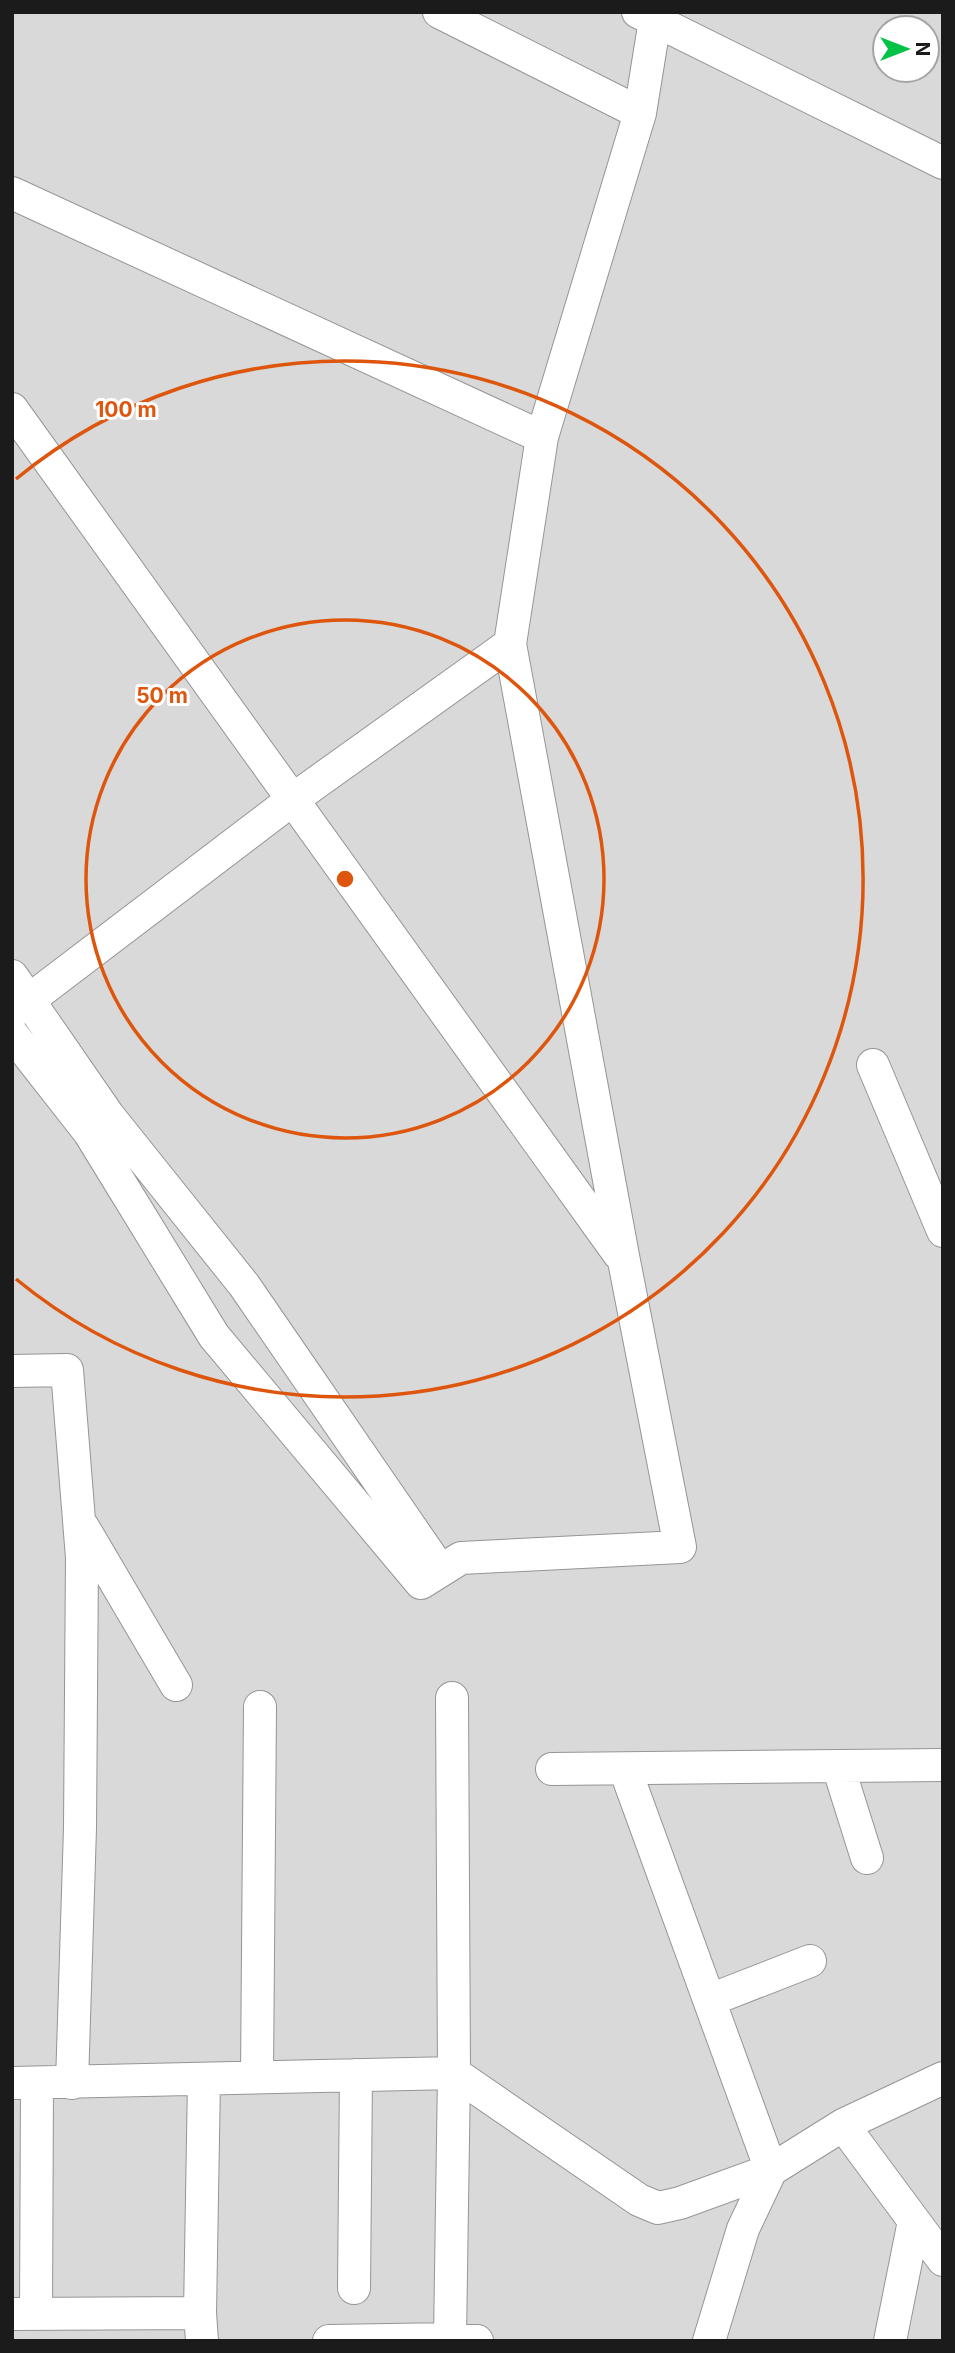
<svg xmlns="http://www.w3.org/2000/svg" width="955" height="2353" viewBox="0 0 955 2353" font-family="Inter,sans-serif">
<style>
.residential{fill:#d8d9d8;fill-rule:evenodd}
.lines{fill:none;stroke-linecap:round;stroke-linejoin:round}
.minor-casing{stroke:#959595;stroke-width:34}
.minor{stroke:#fff;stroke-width:32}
.ring{fill:none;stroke:#de560d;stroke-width:3.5}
.centre{fill:#de560d;stroke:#fff;stroke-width:3.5}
.ring-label{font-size:21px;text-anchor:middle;font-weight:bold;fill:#de560d;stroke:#fff;stroke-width:6;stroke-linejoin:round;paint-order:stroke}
</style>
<rect width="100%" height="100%" fill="#e0ecec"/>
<path class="residential" d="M12 12H943V2341H12ZM885 28H927V70H885Z"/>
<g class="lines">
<g class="minor-casing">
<path id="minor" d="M439 12 640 113
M638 12 943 163
M12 193 542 437
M12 409 619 1254
M12 976 108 1115 244 1285 440 1570
M12 1013 292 800 510 644 542 437 640 113 655 20
M12 1034 89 1132 214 1336 421 1583 461 1558 680 1547 624 1261 510 644
M873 1065 943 1231
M12 1371 67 1370 82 1558 80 1828 72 2083
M83 1527 176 1685
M838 1766 867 1858
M552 1769 943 1765
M625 1769 771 2170 743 2229 709 2341
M710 2000 810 1961
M257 2076 260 1707
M12 2083 454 2073 639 2200 658 2208 680 2203 771 2170 843 2125 943 2078
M843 2125 943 2260
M354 2288 356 2075
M12 2314 200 2313
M36 2314 37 2083
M450 2339 454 2073 452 1698
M202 2341 200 2313 204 2080
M329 2341 450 2339 477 2341
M890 2341 914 2221"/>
</g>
<use href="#minor" class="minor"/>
</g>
<g class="ring">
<circle cx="345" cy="879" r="259"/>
<path d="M16 479A518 518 0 1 1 16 1279"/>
</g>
<circle cx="345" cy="879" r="10" class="centre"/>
<g class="ring-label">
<text x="126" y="417">100 m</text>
<text x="162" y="703">50 m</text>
</g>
<rect width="955" height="2353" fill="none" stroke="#1b1b1b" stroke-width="28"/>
<g transform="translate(906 49) rotate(90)"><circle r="33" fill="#ffffff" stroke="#a4a4a4" stroke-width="2"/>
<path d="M0-5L12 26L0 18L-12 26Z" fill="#03c347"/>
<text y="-10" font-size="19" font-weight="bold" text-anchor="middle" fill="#1b1b1b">N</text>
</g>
</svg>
